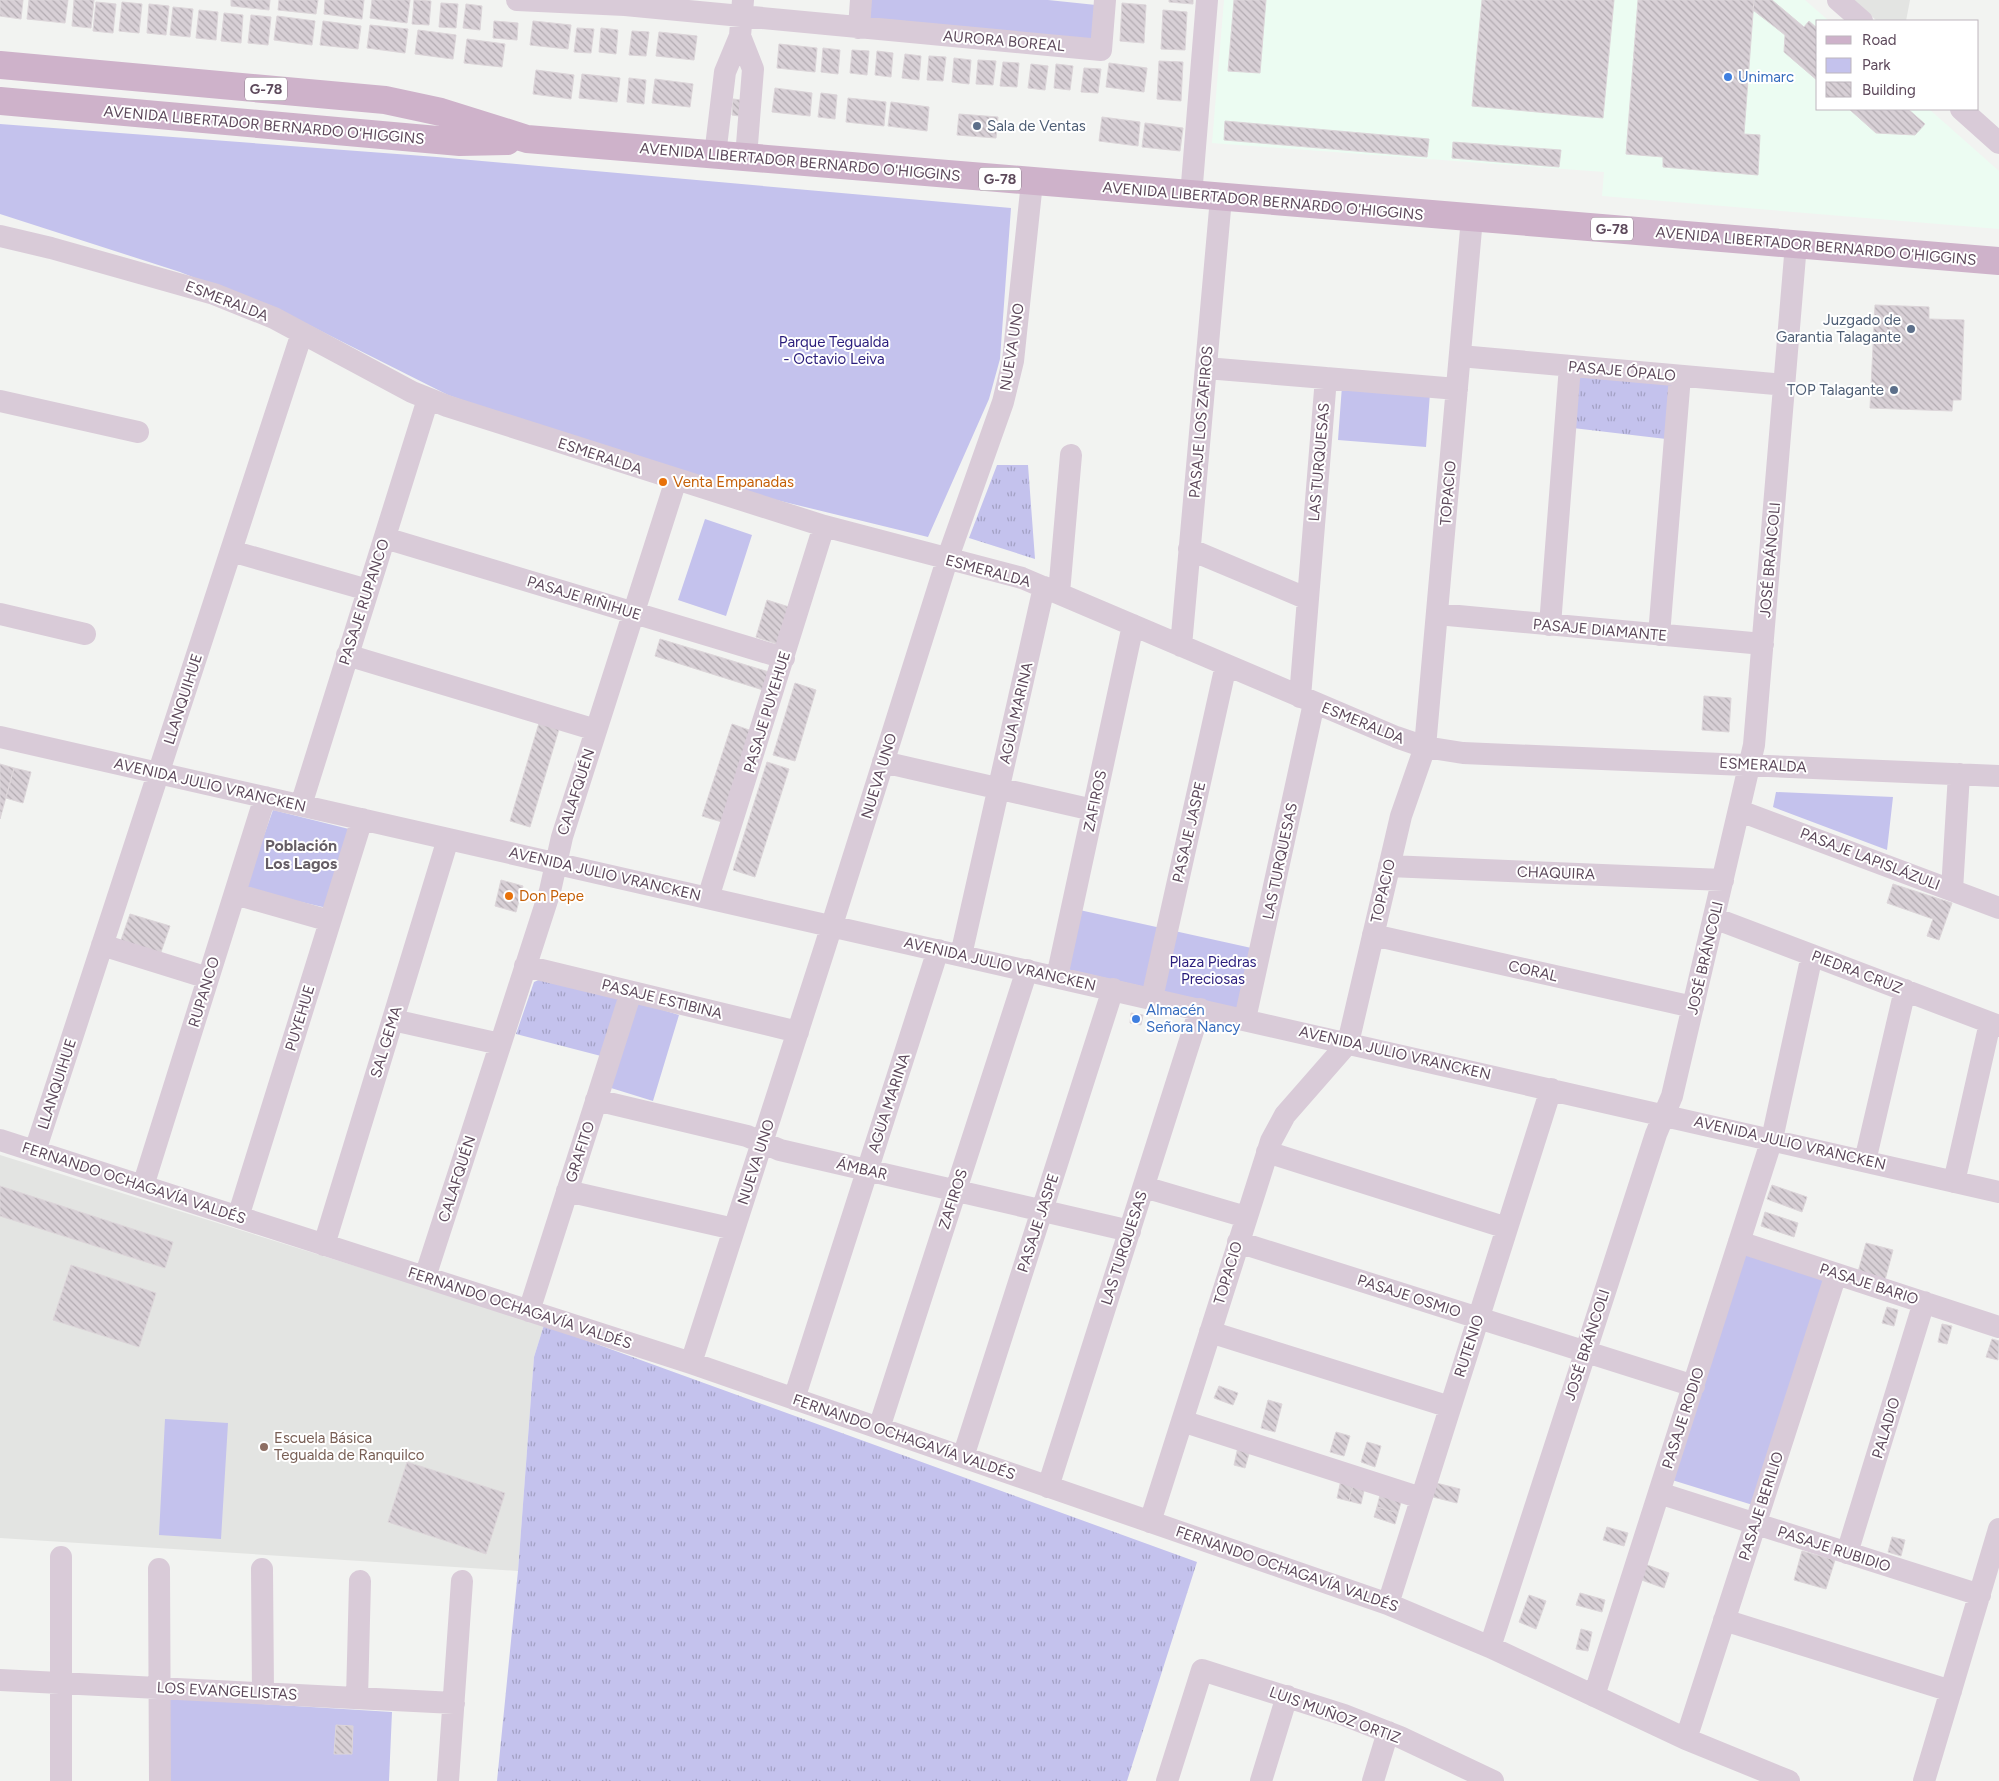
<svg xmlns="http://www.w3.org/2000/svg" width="1999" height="1781" viewBox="0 0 1999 1781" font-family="Figtree,sans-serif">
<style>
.commercial{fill:#ecfcf2}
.education{fill:#e3e4e2}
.grass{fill:url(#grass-tufts)}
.green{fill:#c4c2ed}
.building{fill:url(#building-back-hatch);stroke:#dcd5d9}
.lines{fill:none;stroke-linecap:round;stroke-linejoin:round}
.minor{stroke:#d9cbd8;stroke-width:22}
.major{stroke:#ceb2ca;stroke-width:28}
.shop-dot{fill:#3f7fe0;stroke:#fff;stroke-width:2}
.service-dot{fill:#5c6f8a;stroke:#fff;stroke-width:2}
.food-dot{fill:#e8710a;stroke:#fff;stroke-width:2}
.education-dot{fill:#8d6e63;stroke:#fff;stroke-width:2}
.labels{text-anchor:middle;stroke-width:4;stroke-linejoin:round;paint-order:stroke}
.shield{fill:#fff;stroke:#8e808c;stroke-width:1}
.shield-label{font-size:14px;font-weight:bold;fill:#5d495b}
.street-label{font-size:15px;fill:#5d495b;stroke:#fff}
.shop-label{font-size:15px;fill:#366cbe;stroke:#fff;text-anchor:start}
.service-label{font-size:15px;fill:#4e5e75;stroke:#fff;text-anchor:end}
.park-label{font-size:15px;fill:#2a1d7c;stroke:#fff}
.food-label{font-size:15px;fill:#c56008;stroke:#fff;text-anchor:start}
.education-label{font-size:15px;fill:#785e54;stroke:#fff;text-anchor:start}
.neighbourhood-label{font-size:16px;font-weight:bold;fill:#655d64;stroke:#fff}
</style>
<defs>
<pattern id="grass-tufts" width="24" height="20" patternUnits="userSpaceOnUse" patternTransform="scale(1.25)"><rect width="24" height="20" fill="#c4c2ed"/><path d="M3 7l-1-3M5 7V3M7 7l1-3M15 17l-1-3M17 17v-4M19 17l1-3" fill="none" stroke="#a2a0c3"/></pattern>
<pattern id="building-back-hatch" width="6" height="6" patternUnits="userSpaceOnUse" patternTransform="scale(1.25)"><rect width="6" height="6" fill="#d8d0d6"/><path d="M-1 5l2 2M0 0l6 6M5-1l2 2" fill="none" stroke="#b2abb1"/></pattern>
</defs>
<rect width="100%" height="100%" fill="#f2f3f1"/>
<path class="commercial" d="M1224 0H1805L1829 21H1818V109H1929L1999 171V229L1602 196 1604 172 1212 143Z"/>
<path class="education" d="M1854 0H1910L1906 21H1877Z
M0 1155 544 1325 534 1357 518 1571 0 1538Z"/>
<path class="grass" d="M1579 370 1673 380 1666 439 1573 428Z
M997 465H1028L1035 559 969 538Z
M541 979 617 997 620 1003 601 1056 516 1034 534 982Z
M544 1325 1197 1562 1127 1781H497L518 1571 534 1357Z"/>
<path class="green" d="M868 0H1048L1096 5 1092 43 866 22Z
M0 124 437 157 1011 208 1000 359 989 399 928 537 670 474 448 395 297 319 180 272 0 214Z
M1342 386 1430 393 1426 447 1338 440Z
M705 519 752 535 726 616 678 600Z
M1776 792 1893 797 1887 850 1773 807Z
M273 810 349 829 327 908 245 889Z
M1075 909 1256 949 1245 1010 1062 968Z
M637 1002 679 1015 653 1101 611 1088Z
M1743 1249 1827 1275 1756 1506 1672 1480Z
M165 1419 228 1423 221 1539 159 1535Z
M168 1698 392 1712 389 1781H169Z"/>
<path class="building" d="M0 0H23L21 19 0 16Z
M29 0H68L65 23 27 19Z
M74 0H94L91 28 72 26Z
M231 0H270L269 10 231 6Z
M279 0H318L316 14 278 10Z
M325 0H364L362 19 324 14Z
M372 0H410L407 23 370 18Z
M414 0 431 1 429 25 412 24Z
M1169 0H1193V4L1169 2Z
M1234 0H1266L1260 73 1228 71Z
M1482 0H1614L1603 118 1472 106Z
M1638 0H1754L1744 134 1760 135 1758 175 1663 167V157L1626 154Z
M1754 0H1772L1804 27 1809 21 1818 29V81L1784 52 1785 35 1753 10Z
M96 2 116 4 113 33 93 31Z
M122 2 142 4 139 33 119 31Z
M441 3 458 4 456 28 439 27Z
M1122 3 1146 5 1144 43 1120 41Z
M149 4 169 6 166 35 147 33Z
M466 4 482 6 480 30 463 28Z
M173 7 193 9 190 37 170 35Z
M199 10 218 12 216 40 196 38Z
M1163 10 1187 12 1185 50 1161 49Z
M224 13 243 15 241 43 221 41Z
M251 15 271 17 268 45 248 43Z
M277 16 315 21 312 45 274 40Z
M323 21 361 26 358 49 320 45Z
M494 21 518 23 517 40 493 38Z
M533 21 571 25 568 49 530 45Z
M370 25 408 29 405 53 367 48Z
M577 28 594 29 591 53 574 52Z
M601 28 618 30 616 54 599 52Z
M418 30 456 35 453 59 415 54Z
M632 31 649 32 646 56 629 55Z
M659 32 697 36 694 60 656 56Z
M467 39 505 44 502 67 464 63Z
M779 44 817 48 815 72 777 68Z
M823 48 840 50 838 74 821 72Z
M852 50 869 51 867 75 850 73Z
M877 51 893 53 891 77 875 75Z
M905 54 921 56 919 80 902 78Z
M929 56 946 57 943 81 927 80Z
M954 58 971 60 969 84 952 82Z
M978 60 996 61 993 85 976 84Z
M1159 61 1183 62 1181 101 1157 99Z
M1003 62 1019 63 1017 87 1000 86Z
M1109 63 1147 68 1144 92 1106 87Z
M1031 64 1048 66 1045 90 1028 88Z
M1056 64 1073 66 1070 90 1054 88Z
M1084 68 1101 69 1098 93 1081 92Z
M536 70 574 75 571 99 533 94Z
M582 74 620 78 617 102 579 98Z
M629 78 646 80 644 104 627 102Z
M655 79 693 84 690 107 652 103Z
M775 88 812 93 810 116 772 112Z
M821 93 837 95 835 119 818 117Z
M848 98 886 102 884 126 846 122Z
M733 99 741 100 739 116 732 115Z
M891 102 929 107 927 131 888 126Z
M1849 109H1908L1925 124 1915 135 1876 133Z
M959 114 998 117 996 138 957 135Z
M1102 117 1140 122 1138 146 1099 141Z
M1225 121 1429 139 1427 157 1224 140Z
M1145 123 1183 128 1180 151 1142 147Z
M1453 142 1561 150 1559 167 1452 158Z
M1875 305 1929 307V319L1964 320 1961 400H1953L1952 411 1870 408Z
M767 600 789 607 777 644 756 637Z
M660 639 769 672 763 690 655 656Z
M795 683 816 690 795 761 773 755Z
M1704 696 1731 698 1729 732 1702 730Z
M539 723 559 729 530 827 510 821Z
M732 724 752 731 722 822 702 816Z
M767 762 789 769 755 877 733 870Z
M0 764 14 768 0 819Z
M14 768 31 772 23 803 6 798Z
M501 880 523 886 516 912 495 906Z
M1893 884 1952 903 1939 940 1927 936 1933 919 1887 903Z
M130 914 170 926 160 955 120 943Z
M1131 1013 1143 1015 1141 1025 1130 1023Z
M1772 1185 1807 1197 1802 1212 1767 1199Z
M0 1186 173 1242 165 1268 0 1216Z
M1765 1212 1798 1223 1794 1237 1761 1226Z
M1866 1243 1893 1250 1885 1280 1858 1272Z
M71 1265 156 1293 139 1347 53 1320Z
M1887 1307 1898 1310 1894 1326 1882 1323Z
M1942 1324 1952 1326 1947 1344 1938 1342Z
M1992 1339 1999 1341 1998 1360 1986 1357Z
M1219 1386 1238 1393 1233 1405 1214 1398Z
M1268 1400 1282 1404 1275 1432 1261 1428Z
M1336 1432 1350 1436 1344 1456 1330 1452Z
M1367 1442 1381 1446 1375 1467 1361 1462Z
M1238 1447 1250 1450 1245 1468 1234 1465Z
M407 1462 505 1493 486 1554 388 1522Z
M1341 1480 1353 1484 1349 1501 1337 1498Z
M1432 1482 1460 1489 1457 1503 1429 1496Z
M1353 1484 1365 1486 1361 1504 1349 1501Z
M1380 1495 1401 1502 1398 1513 1377 1507Z
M1377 1507 1398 1513 1395 1524 1374 1517Z
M1607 1527 1628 1533 1624 1546 1603 1540Z
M1892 1537 1905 1540 1901 1556 1888 1552Z
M1802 1551 1835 1560 1826 1589 1794 1580Z
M1642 1563 1669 1573 1664 1588 1636 1578Z
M1580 1593 1605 1600 1602 1612 1576 1605Z
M1529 1595 1546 1601 1536 1629 1519 1622Z
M1581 1629 1592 1632 1588 1651 1576 1649Z
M336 1725 353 1726 352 1754H334Z"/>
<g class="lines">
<path class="minor" d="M517 0 625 5 1101 50 1105 0
M1838 0 1862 21
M859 28 861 0
M740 36 753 69 746 157
M1961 109 1999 143
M715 155 725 72 740 36 743 0
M1191 196 1207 0
M0 236 51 248 214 294 274 318 412 392 447 406 824 526 1022 578 1396 737 1425 747 1463 753 1999 776
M1460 356 1785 385
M1206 368 1457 389
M0 401 138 432
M385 538 784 658
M1189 549 1308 599
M231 551 368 590
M1059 593 1071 455
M0 614 85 634
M1437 614 1763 644
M1550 625 1570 366
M1659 635 1680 376
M1181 646 1221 198
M347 655 596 730
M1300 697 1326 378
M0 737 1999 1192
M883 762 1093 810
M301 805 428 399
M1740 811 1999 908
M1389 866 1723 880
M1952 890 1959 774
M235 894 330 921
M708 898 824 526
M1714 918 1999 1026
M1373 935 1693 1007
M102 945 208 978
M961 955 1044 587
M525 966 798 1032
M1057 977 1133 625
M1152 998 1226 665
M1245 1019 1314 703
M393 1020 500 1044
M596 1100 747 1136 780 1150 1130 1231
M0 1140 691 1363 1388 1604 1490 1647 1686 1739 1789 1781
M35 1151 302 333
M1267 1152 1507 1228
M1865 1161 1905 990
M1954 1182 1990 1023
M143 1186 265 797
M1144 1187 1246 1217
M567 1191 734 1229
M238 1217 362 819
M1238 1242 1694 1386
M1739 1242 1999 1327
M324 1245 448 839
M425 1277 550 891 562 837 676 480
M529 1311 631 992
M1210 1332 1450 1407
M691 1363 825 947 947 560 1003 402 1013 361 1032 182
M794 1399 938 950
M1182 1421 1421 1498
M879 1428 1027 970
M963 1457 1113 989
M1048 1487 1200 1009
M1659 1493 1980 1595
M1150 1522 1271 1141 1285 1115 1348 1043 1401 816 1425 747 1472 218
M1847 1553 1924 1302
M61 1557V1781
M159 1569 160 1781
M262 1569 263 1693
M1388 1604 1551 1089
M1724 1620 1951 1691
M1490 1647 1656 1134 1672 1096 1754 745 1796 244
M0 1680 454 1703
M1594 1696 1772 1139 1812 955
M357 1698 360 1581
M1686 1739 1836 1274
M448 1781 462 1581
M1167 1781 1202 1670 1344 1715 1400 1737 1493 1781
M1261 1781 1287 1696
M1373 1781 1388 1732
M1924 1781 1999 1529"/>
<path class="major" d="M0 65 385 100 441 112 527 139 1999 261
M0 101 460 142 507 141"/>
</g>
<g class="shop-dot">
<circle cx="1728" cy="77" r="5"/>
<circle cx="1136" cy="1019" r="5"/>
</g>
<g class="service-dot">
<circle cx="977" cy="126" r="5"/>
<circle cx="1911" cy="329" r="5"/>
<circle cx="1894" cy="390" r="5"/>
</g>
<g class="food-dot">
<circle cx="663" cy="482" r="5"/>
<circle cx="509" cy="896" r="5"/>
</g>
<circle class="education-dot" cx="264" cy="1447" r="5"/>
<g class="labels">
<g class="shield">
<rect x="245" y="77.5" width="42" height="23" rx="4"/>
<rect x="979" y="167.5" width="42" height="23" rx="4"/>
<rect x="1591" y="217.5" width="42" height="23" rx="4"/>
</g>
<g class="shield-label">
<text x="266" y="94">G-78</text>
<text x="1000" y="184">G-78</text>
<text x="1612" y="234">G-78</text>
</g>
<g class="street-label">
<text transform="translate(1004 41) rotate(5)" y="5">AURORA BOREAL</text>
<text transform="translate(264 125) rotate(5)" y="5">AVENIDA LIBERTADOR BERNARDO O'HIGGINS</text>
<text transform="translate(800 162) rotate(5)" y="5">AVENIDA LIBERTADOR BERNARDO O'HIGGINS</text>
<text transform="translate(1263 201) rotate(5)" y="5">AVENIDA LIBERTADOR BERNARDO O'HIGGINS</text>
<text transform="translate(1816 246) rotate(5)" y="5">AVENIDA LIBERTADOR BERNARDO O'HIGGINS</text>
<text transform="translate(227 301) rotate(21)" y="5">ESMERALDA</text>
<text transform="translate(1012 347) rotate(-81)" y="5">NUEVA UNO</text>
<text transform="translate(1622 371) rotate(5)" y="5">PASAJE ÓPALO</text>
<text transform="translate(1201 422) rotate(-85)" y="5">PASAJE LOS ZAFIROS</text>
<text transform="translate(600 456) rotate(18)" y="5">ESMERALDA</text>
<text transform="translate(1319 462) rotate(-85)" y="5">LAS TURQUESAS</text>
<text transform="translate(1448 493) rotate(-85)" y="5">TOPACIO</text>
<text transform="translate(1770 560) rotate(-85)" y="5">JOSÉ BRÁNCOLI</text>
<text transform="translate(988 571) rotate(15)" y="5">ESMERALDA</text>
<text transform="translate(584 598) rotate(17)" y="5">PASAJE RIÑIHUE</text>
<text transform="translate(364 602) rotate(-72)" y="5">PASAJE RUPANCO</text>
<text transform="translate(1600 630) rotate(5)" y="5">PASAJE DIAMANTE</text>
<text transform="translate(183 699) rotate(-72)" y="5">LLANQUIHUE</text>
<text transform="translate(767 712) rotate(-73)" y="5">PASAJE PUYEHUE</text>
<text transform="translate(1016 713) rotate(-77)" y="5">AGUA MARINA</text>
<text transform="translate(1363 723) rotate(22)" y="5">ESMERALDA</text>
<text transform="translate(1763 765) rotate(3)" y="5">ESMERALDA</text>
<text transform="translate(879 776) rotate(-73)" y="5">NUEVA UNO</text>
<text transform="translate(210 785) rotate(13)" y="5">AVENIDA JULIO VRANCKEN</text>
<text transform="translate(576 792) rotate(-72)" y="5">CALAFQUÉN</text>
<text transform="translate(1095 801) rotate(-78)" y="5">ZAFIROS</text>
<text transform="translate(1189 832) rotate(-77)" y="5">PASAJE JASPE</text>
<text transform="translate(1870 859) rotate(21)" y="5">PASAJE LAPISLÁZULI</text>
<text transform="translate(1280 861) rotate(-78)" y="5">LAS TURQUESAS</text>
<text transform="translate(1556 873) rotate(2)" y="5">CHAQUIRA</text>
<text transform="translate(605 874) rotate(13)" y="5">AVENIDA JULIO VRANCKEN</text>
<text transform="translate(1383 891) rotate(-77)" y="5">TOPACIO</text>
<text transform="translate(1705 958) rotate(-77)" y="5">JOSÉ BRÁNCOLI</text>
<text transform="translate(1000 964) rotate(13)" y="5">AVENIDA JULIO VRANCKEN</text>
<text transform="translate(1533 971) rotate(13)" y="5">CORAL</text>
<text transform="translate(1857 972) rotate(21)" y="5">PIEDRA CRUZ</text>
<text transform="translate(204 992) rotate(-73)" y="5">RUPANCO</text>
<text transform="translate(662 999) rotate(14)" y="5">PASAJE ESTIBINA</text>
<text transform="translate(300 1018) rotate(-73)" y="5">PUYEHUE</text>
<text transform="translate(386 1042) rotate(-73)" y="5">SAL GEMA</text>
<text transform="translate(1395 1053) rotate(13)" y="5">AVENIDA JULIO VRANCKEN</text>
<text transform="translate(57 1084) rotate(-72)" y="5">LLANQUIHUE</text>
<text transform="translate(889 1103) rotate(-72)" y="5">AGUA MARINA</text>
<text transform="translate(1790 1143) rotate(13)" y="5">AVENIDA JULIO VRANCKEN</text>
<text transform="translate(580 1152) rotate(-72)" y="5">GRAFITO</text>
<text transform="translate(756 1162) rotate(-72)" y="5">NUEVA UNO</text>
<text transform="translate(862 1169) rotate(13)" y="5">ÁMBAR</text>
<text transform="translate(457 1179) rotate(-72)" y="5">CALAFQUÉN</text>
<text transform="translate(134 1183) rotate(18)" y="5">FERNANDO OCHAGAVÍA VALDÉS</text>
<text transform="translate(953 1199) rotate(-72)" y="5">ZAFIROS</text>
<text transform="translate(1038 1223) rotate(-72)" y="5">PASAJE JASPE</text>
<text transform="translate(1124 1248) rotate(-72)" y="5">LAS TURQUESAS</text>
<text transform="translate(1228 1273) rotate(-73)" y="5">TOPACIO</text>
<text transform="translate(1869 1284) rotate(18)" y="5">PASAJE BARIO</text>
<text transform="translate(1409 1296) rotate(18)" y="5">PASAJE OSMIO</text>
<text transform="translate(520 1308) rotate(18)" y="5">FERNANDO OCHAGAVÍA VALDÉS</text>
<text transform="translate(1587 1345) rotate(-72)" y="5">JOSÉ BRÁNCOLI</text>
<text transform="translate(1469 1346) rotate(-72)" y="5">RUTENIO</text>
<text transform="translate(1683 1418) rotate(-72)" y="5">PASAJE RODIO</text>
<text transform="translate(1886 1428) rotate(-73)" y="5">PALADIO</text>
<text transform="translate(904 1437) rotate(19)" y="5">FERNANDO OCHAGAVÍA VALDÉS</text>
<text transform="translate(1761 1506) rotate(-72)" y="5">PASAJE BERILIO</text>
<text transform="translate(1834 1549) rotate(18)" y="5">PASAJE RUBIDIO</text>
<text transform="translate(1287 1569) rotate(19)" y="5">FERNANDO OCHAGAVÍA VALDÉS</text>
<text transform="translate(227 1691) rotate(3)" y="5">LOS EVANGELISTAS</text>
<text transform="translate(1335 1715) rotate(20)" y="5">LUIS MUÑOZ ORTIZ</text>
</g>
<g class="shop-label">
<text x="1738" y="82">Unimarc</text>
<text x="1146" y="1015">Almacén<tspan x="1146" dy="17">Señora Nancy</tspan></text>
</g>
<g class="service-label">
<text x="987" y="131" text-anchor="start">Sala de Ventas</text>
<text x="1901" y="325">Juzgado de<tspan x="1901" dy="17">Garantia Talagante</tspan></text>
<text x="1884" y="395">TOP Talagante</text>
</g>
<g class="park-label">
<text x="834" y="347">Parque Tegualda<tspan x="834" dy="17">- Octavio Leiva</tspan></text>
<text x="1213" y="967">Plaza Piedras<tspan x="1213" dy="17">Preciosas</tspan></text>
</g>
<g class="food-label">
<text x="673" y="487">Venta Empanadas</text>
<text x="519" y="901">Don Pepe</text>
</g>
<g class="education-label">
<text x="274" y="1443">Escuela Básica<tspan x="274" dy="17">Tegualda de Ranquilco</tspan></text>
</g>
<g class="neighbourhood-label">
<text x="301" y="851">Población<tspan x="301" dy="18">Los Lagos</tspan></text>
</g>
</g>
<rect x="1816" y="20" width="162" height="90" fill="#ffffff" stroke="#beb6bd"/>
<rect x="1826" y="36" width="25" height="8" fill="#ceb2ca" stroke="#beb6bd"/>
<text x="1862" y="45" font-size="15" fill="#5d495b">Road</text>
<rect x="1826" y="58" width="25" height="15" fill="#c4c2ed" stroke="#beb6bd"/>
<text x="1862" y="70" font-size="15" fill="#5d495b">Park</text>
<rect x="1826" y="82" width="25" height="15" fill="url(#building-back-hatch)" stroke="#beb6bd"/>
<text x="1862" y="95" font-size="15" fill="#5d495b">Building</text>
</svg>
